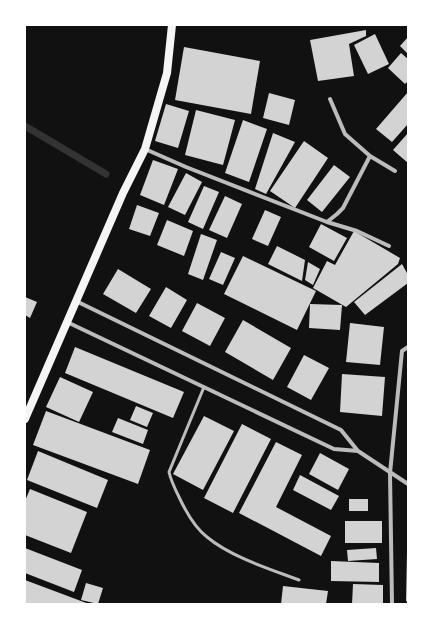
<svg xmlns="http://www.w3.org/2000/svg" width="433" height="629" viewBox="0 0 433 629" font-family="Helvetica,sans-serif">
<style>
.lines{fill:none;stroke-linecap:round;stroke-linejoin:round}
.stream{stroke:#333;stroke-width:7}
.building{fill:#d3d3d3}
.service{stroke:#bcbcbc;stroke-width:3}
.minor{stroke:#bcbcbc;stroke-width:4}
.secondary{stroke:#f5f5f5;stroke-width:8}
</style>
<rect width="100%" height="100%" fill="#111"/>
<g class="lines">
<path class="stream" d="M25 126 106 174"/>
</g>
<path class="building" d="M366 30V36L349 44 354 76 318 81 310 40Z
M375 34 389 64 368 74 354 45Z
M408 37V54L400 46Z
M184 47 260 61 251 114 175 100Z
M401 53 408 59V81L405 84 388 68Z
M408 92V124L392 142 376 129Z
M269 93 295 100 289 125 263 118Z
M166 104 189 111 178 148 155 141Z
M196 110 235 120 223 165 185 155Z
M243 120 267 129 249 182 225 173Z
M273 133 295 142 266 194 255 189Z
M408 133V163L393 150Z
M304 141 328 158 295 208 270 191Z
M153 160 178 169 164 205 140 195Z
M334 165 350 177 322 212 307 200Z
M186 173 202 182 185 215 168 207Z
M204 186 219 192 203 229 188 222Z
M225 196 242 204 227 238 209 230Z
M137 205 159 213 150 236 129 229Z
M265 210 281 217 268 246 252 239Z
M167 220 193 231 184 256 157 245Z
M321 224 347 238 334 261 309 247Z
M354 231 400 258 398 264 346 307 313 288 327 261 335 265Z
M201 234 217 240 203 280 188 274Z
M277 246 305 260 302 281 268 264Z
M221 252 235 258 223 285 209 279Z
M243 256 316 291 297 330 224 294Z
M308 262 320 269 313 285 305 280Z
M402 264 408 275V283L365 315 354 302Z
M118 269 151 289 136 313 103 294Z
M166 287 187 300 171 328 149 316Z
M25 297 37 302 30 318 25 315Z
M197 303 225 318 210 346 182 331Z
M310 304 342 305 340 330 309 328Z
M243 320 291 348 273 380 225 352Z
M350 323 384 327 380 365 346 362Z
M75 347 184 392 173 418 65 373Z
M304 355 329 368 311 400 287 387Z
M342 374 385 377 382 416 340 412Z
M60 377 93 392 79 422 46 407Z
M136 406 153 413 147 427 130 420Z
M46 411 150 450 138 484 33 445Z
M204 416 234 431 203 490 173 474Z
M118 418 148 430 143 444 112 432Z
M242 424 271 439 233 513 204 498Z
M276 442 302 455 276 507 331 536 321 556 239 513Z
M38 451 108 480 97 508 27 480Z
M320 453 349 469 338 490 309 474Z
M300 475 339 496 331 510 293 490Z
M30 489 87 512 71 553 25 535V501Z
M349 499H368V511H349Z
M345 521H382V543H345Z
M25 548 82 570 74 592 25 573Z
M376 548 377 559 348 561 347 550Z
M407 552H408V602L406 601Z
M331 561 379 563V582L331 581Z
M25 580 89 604H25Z
M86 583 103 588 98 604 81 600Z
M353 584 383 585V604H352Z
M283 586 328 591 326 604H281Z"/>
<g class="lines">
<path class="service" d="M204 387 169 472C171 481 175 489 179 497 186 512 194 527 207 537 231 557 270 569 299 580"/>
<path class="minor" d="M330 99 345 134 370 156
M145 149 186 167 327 222 337 214 343 208 370 156 395 171
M327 222 357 231 389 246
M76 301 341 430 358 451 408 484
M67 322 334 449 358 451
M392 604 390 473 402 351 408 347"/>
<path class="secondary" d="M25 419 123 193 145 149 167 73 172 25"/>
</g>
<rect width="433" height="629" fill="none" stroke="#ffffff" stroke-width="52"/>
</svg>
